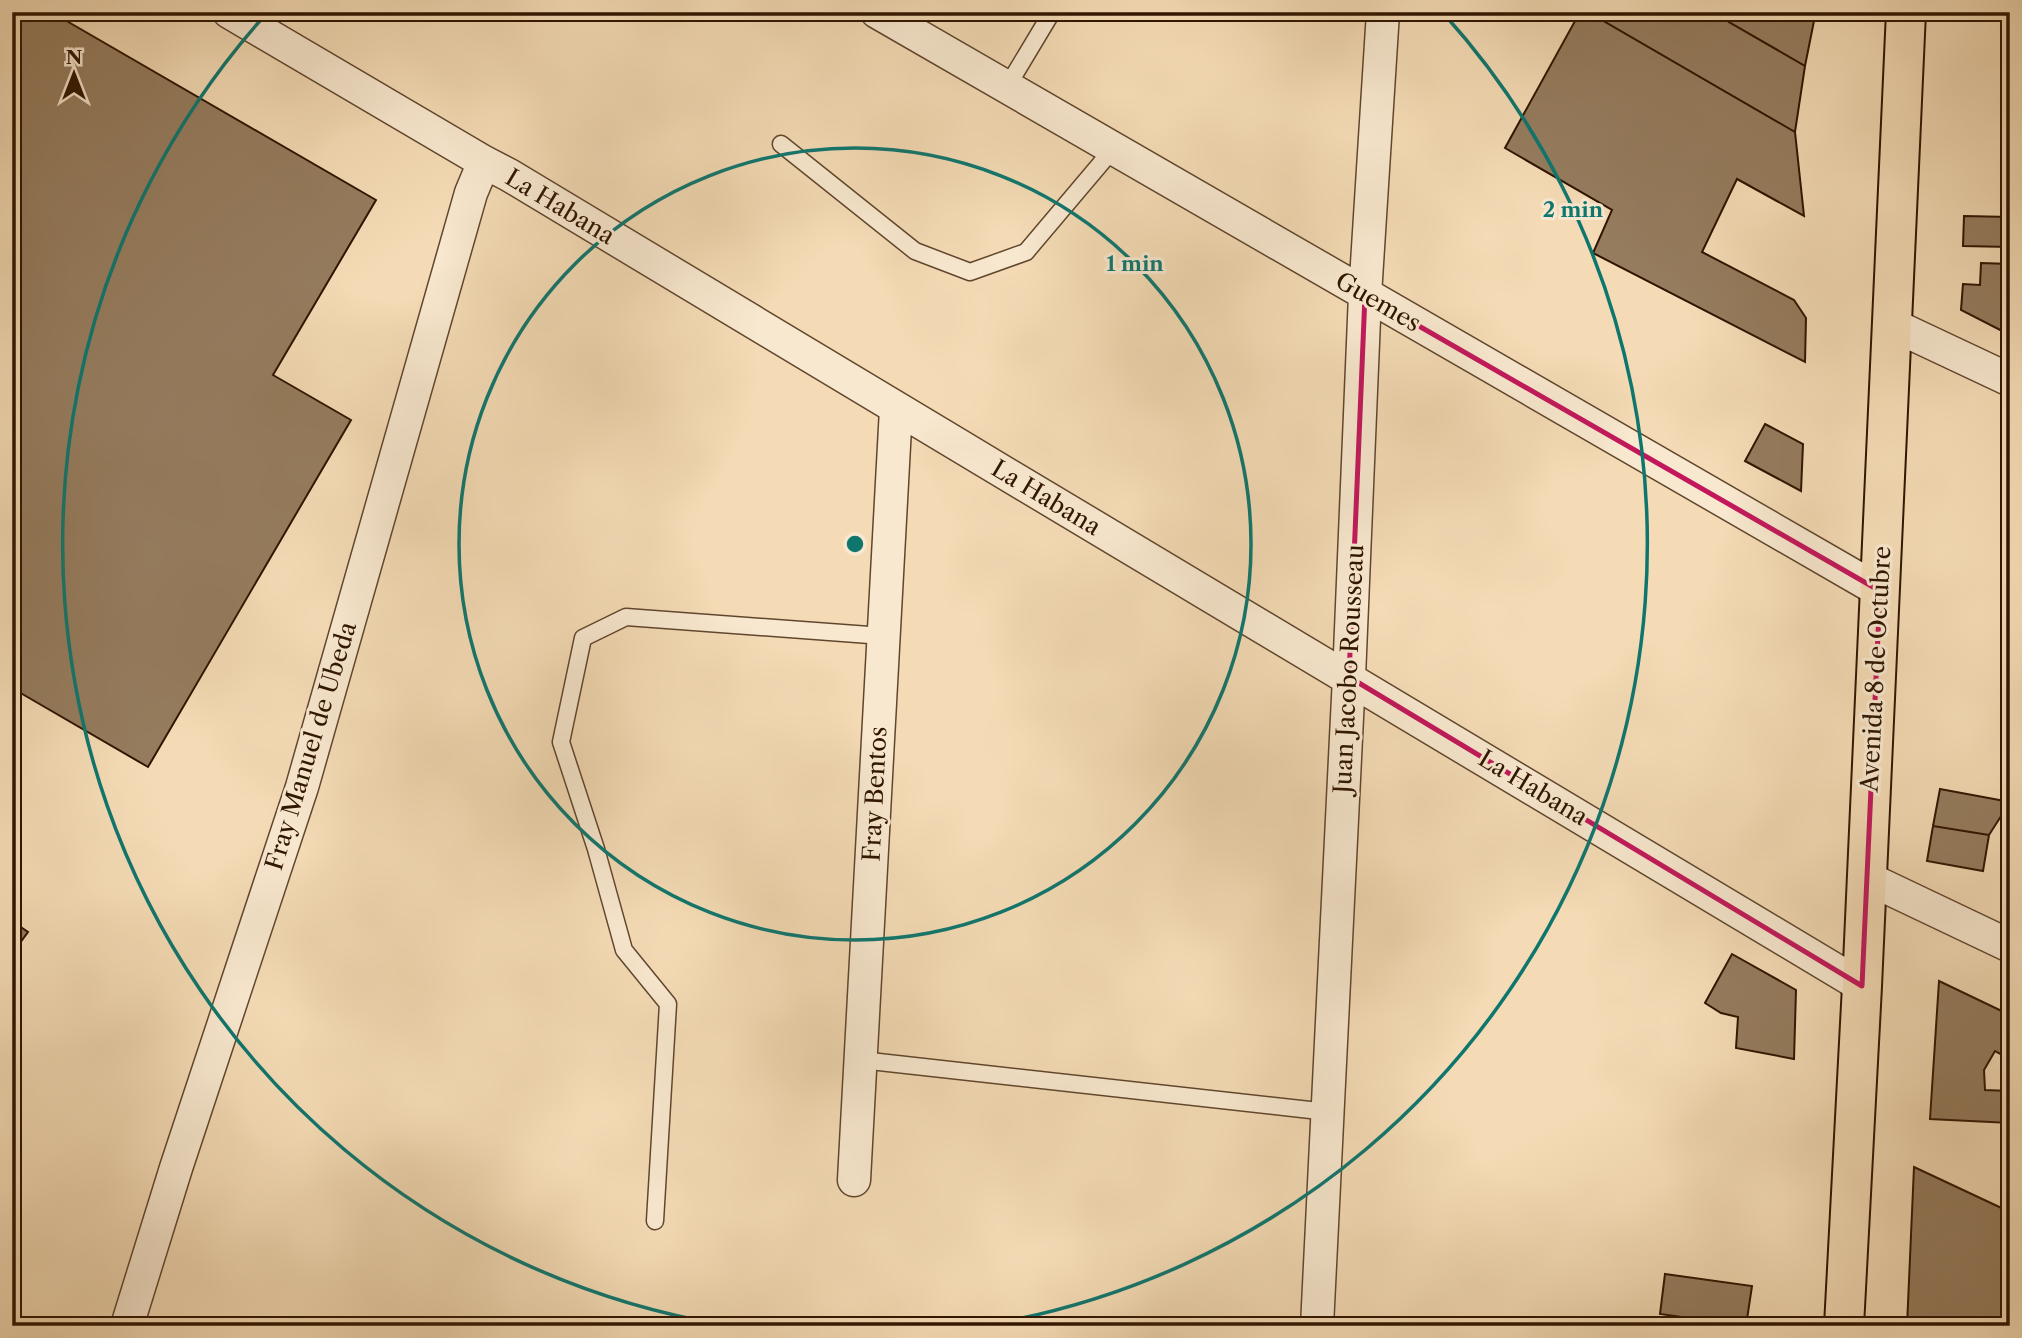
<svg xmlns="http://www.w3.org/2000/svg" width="2022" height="1338" viewBox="0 0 2022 1338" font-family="'Libre Caslon Text',serif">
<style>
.building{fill:#957c5e;stroke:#2f1500;stroke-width:2}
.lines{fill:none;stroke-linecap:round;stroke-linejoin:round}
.service-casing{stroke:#60462d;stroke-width:19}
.minor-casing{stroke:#60462d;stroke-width:35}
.primary-casing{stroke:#2f1500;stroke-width:42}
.service{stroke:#f8e8cf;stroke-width:16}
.minor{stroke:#f8e8cf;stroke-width:32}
.primary{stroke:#f4dbb5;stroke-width:38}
.marked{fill:none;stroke:#c2185b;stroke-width:5;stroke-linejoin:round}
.ring{fill:none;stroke:#0f766e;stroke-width:3.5}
.labels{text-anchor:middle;stroke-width:6;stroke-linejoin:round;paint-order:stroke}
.street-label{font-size:24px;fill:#2f1500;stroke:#f8e8cf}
.centre{fill:#0f766e;stroke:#f8e8cf;stroke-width:3.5}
.ring-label{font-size:21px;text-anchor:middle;font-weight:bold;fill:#0f766e;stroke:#f8e8cf;stroke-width:6;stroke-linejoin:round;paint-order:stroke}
</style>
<rect width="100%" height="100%" fill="#f4dbb5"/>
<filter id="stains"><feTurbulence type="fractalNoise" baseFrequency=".00286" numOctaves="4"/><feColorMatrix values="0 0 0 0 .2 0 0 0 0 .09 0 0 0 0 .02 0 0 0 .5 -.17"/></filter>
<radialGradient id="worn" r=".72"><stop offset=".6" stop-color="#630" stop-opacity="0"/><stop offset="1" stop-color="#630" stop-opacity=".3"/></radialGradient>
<path class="building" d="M12 12H51L376 200 273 375 351 420 148 767 12 688Z
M1580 12H1588L1795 132 1804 216 1737 179 1702 252 1794 300 1806 318 1805 362 1593 253 1612 210 1505 148Z
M1588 12H1712L1729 22 1805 66 1795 132Z
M1734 12H1800L1814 21 1805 66 1729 22Z
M1800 12H1816L1814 21Z
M1964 216 2010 217V247L1963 246Z
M1981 263 2010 264V335L1961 310 1963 284 1980 285Z
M1765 424 1803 444 1801 491 1745 461Z
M1940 789 2010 802 1989 835 1933 826Z
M1933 826 1989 835 1983 871 1927 861Z
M12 921 28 932 12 954Z
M1732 954 1796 990 1794 1059 1736 1048 1738 1017 1721 1013 1705 1003Z
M1939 981 2010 1015V1059L1995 1051 1984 1070 1985 1090 2010 1091V1123L1930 1119Z
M1914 1167 2010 1212V1326H1907Z
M1665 1274 1752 1286 1746 1326 1660 1314Z"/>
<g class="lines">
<g class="service-casing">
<path id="service" d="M1007 87 1052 12
M781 144 915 251 970 272 1026 252 1113 149
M861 1060 1328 1112
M655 1221 668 1004 624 950 596 849 561 742 583 638 626 617 883 636"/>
</g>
<g class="minor-casing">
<path id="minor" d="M229 12 484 162 509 175C959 447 1412 715 1862 986
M877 12 1880 591
M1891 324 2010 380
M1867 878 2010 946
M854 1180 896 409
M127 1326 176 1168 302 787 471 193 484 162
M1317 1326 1349 677 1365 295 1383 12"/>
</g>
<g class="primary-casing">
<path id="primary" d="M1844 1326 1862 986 1906 12"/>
</g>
<use href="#service" class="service"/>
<use href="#minor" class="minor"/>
<use href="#primary" class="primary"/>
</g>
<path class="marked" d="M1365 295 1880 591 1862 986 1349 677Z"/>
<g class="ring">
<circle cx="855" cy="544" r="396"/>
<path d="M724 1325A792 792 0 0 1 266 14M1444 14A792 792 0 0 1 986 1325"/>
</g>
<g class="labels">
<g class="street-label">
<text transform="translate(560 207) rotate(31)" y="8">La Habana</text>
<text transform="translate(1378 302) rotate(30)" y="8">Guemes</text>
<text transform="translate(1046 498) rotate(31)" y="8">La Habana</text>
<text transform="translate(1349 669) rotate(-87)" y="8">Juan Jacobo Rousseau</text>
<text transform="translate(1876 669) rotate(-87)" y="8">Avenida 8 de Octubre</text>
<text transform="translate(311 746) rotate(-73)" y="8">Fray Manuel de Ubeda</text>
<text transform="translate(1533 788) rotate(31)" y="8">La Habana</text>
<text transform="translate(875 794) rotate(-87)" y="8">Fray Bentos</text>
</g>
</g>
<circle cx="855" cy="544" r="10" class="centre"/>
<g class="ring-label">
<text x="1573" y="217">2 min</text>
<text x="1135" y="271">1 min</text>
</g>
<rect width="2022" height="1338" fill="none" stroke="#f4dbb5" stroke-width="42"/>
<rect x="14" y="14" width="1994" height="1310" fill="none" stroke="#2f1500" stroke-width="3.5"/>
<rect x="21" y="21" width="1980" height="1296" fill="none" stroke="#2f1500" stroke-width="2"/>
<g transform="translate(74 74)" stroke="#f8e8cf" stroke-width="5" paint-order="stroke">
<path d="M0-5L12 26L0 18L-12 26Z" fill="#2f1500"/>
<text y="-10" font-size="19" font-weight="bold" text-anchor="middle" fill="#2f1500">N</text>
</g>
<rect width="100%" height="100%" filter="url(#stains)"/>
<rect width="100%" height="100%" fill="url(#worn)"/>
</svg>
